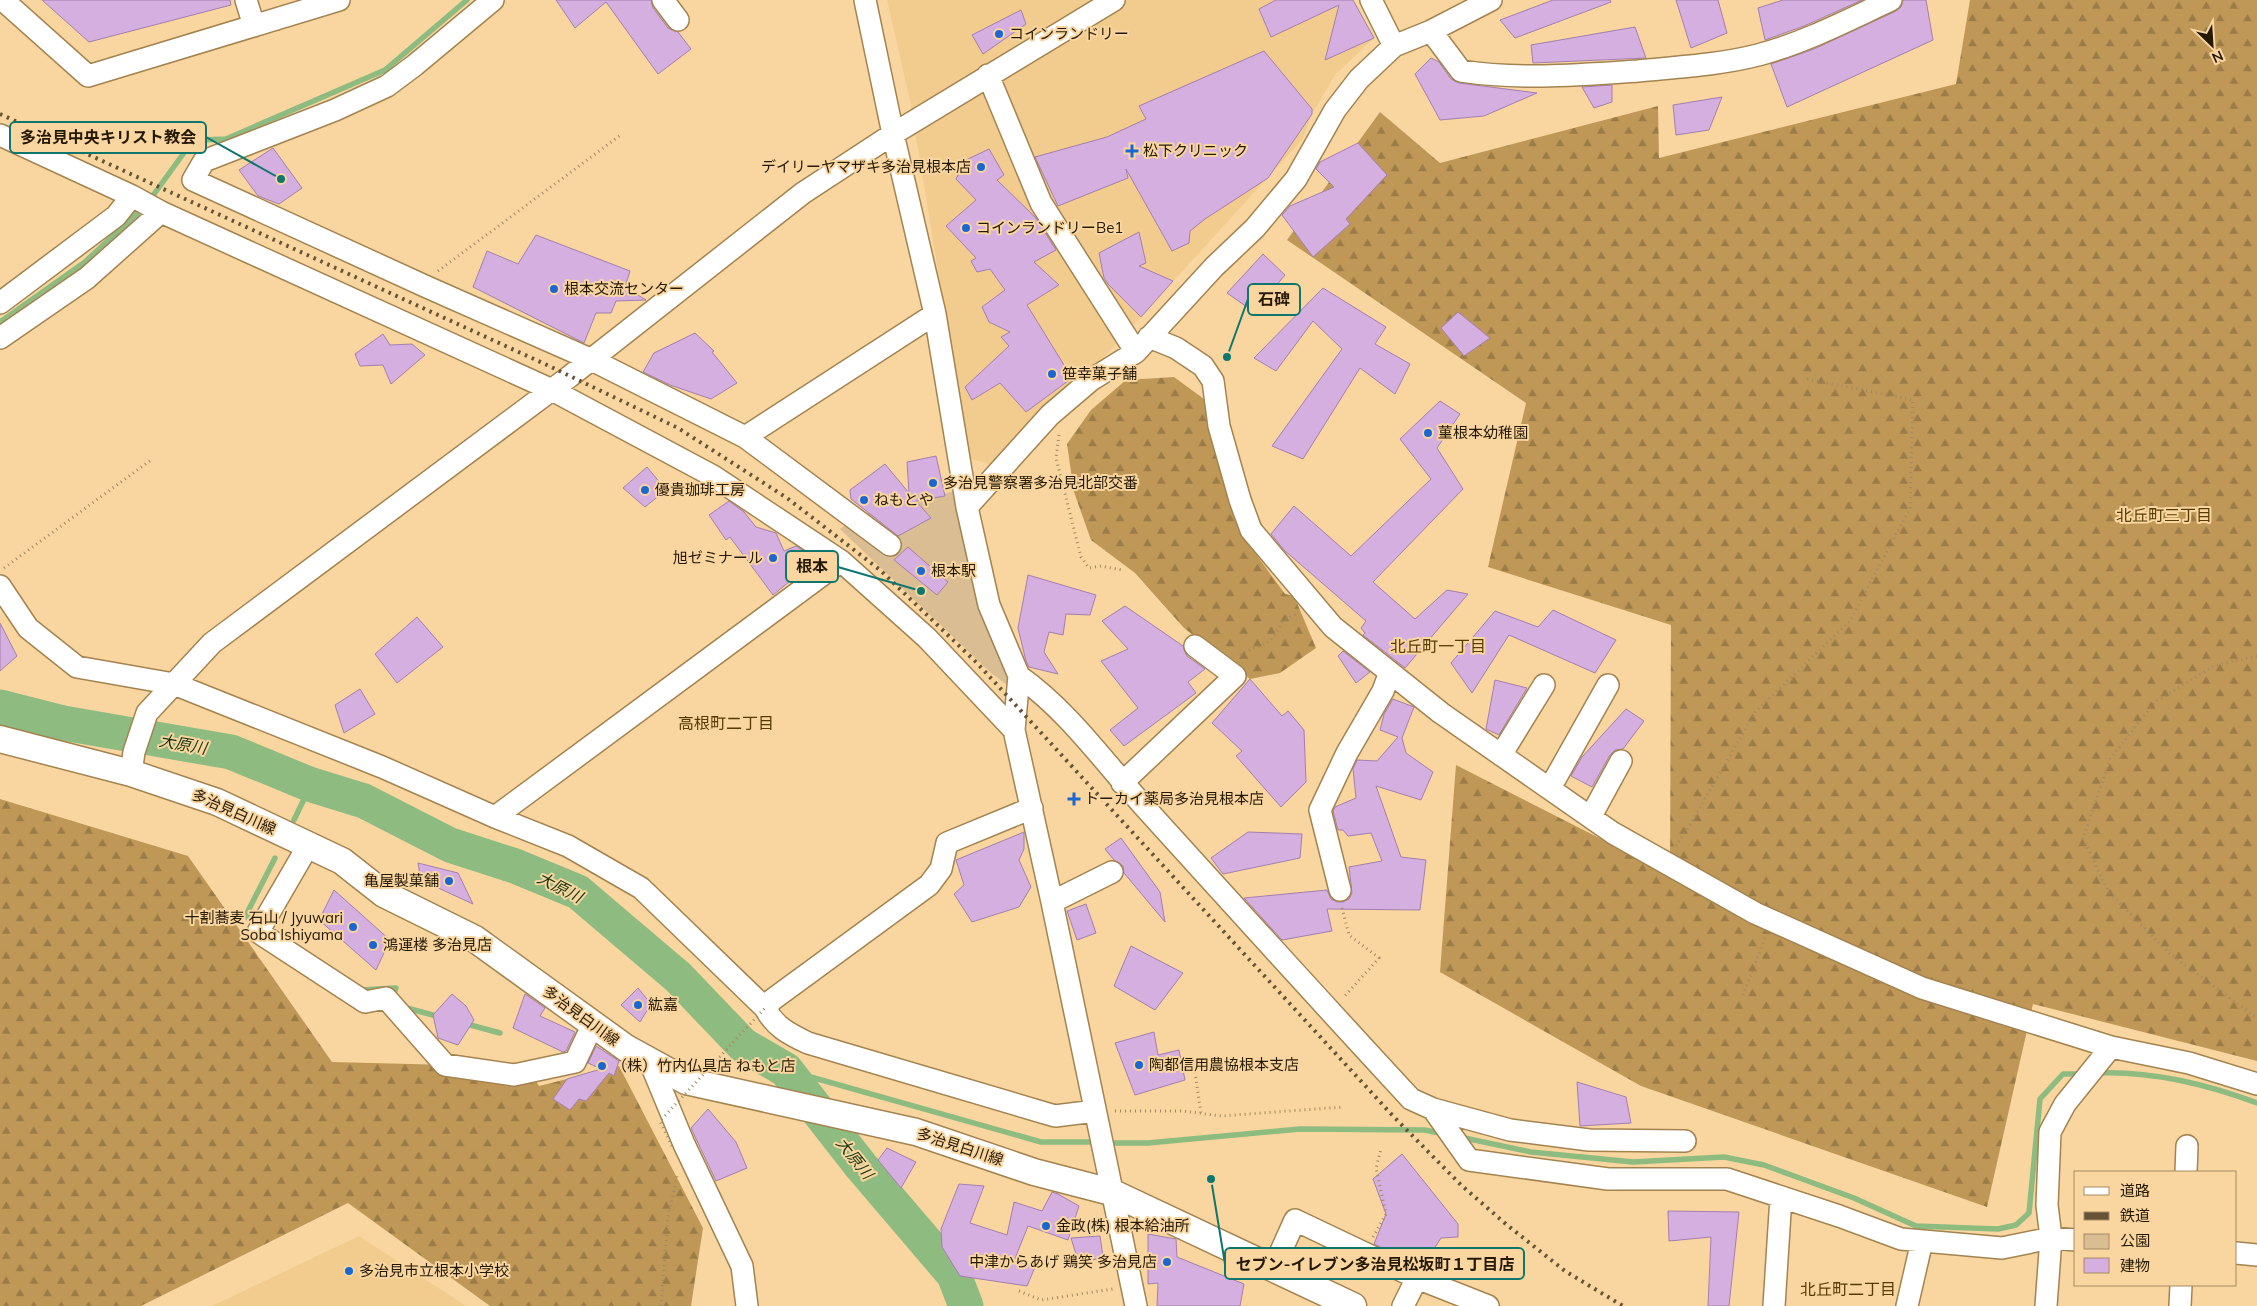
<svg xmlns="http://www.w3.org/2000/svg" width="2257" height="1306" viewBox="0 0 2257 1306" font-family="Mulish,'Noto Sans JP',sans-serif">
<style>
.built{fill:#f2cb8e}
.forest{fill:url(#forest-firs)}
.park{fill:#dabd92}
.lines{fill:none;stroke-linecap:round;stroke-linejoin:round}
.stream{stroke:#8ebb80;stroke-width:5.5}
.river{stroke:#8ebb80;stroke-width:35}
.building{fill:#d5afe0;stroke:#a37fad}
.minor-casing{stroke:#a38350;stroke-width:24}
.major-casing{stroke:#a38350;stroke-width:29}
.path{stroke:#a28860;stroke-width:3;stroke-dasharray:1 4;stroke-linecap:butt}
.minor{stroke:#fff;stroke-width:21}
.major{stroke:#fff;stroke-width:26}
.rail{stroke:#665234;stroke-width:4;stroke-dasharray:2.5 5;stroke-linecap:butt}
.path-bridge{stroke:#a28860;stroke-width:3;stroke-dasharray:1 4;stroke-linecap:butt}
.poi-dot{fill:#1a67d1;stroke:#f9d6a0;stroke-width:2}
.labels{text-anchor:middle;stroke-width:4;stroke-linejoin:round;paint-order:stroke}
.poi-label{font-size:15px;fill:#251804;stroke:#f9d6a0;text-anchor:start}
.street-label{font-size:15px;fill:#251804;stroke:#f9d6a0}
.neighbourhood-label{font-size:16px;fill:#573b00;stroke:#f9d6a0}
.water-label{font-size:16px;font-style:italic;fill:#18360d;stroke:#f9d6a0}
.leader{fill:none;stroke:#0f766e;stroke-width:2}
.callout-dot{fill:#0f766e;stroke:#f9d6a0;stroke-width:2}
.callout{fill:#f9d6a0;stroke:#0f766e;stroke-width:2}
.callout-label{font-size:16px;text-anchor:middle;font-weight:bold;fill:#251804}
</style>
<defs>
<pattern id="forest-firs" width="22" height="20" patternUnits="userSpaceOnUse" patternTransform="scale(1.25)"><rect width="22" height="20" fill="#bf9857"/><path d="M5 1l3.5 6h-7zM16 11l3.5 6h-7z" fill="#9b7b46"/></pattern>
</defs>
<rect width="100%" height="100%" fill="#f9d6a0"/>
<path class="built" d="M887 0H1353L1374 38 1335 75 1312 114 1302 140 1084 379 995 466 969 458 910 101Z
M359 1236 466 1306H212Z"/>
<path class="forest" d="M1970 0H2257V1061L2033 1004 1987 1207 1641 1086 1440 972 1456 765 1670 874 1671 625 1488 567 1526 403 1287 240 1380 112 1440 163 1658 106 1659 158 1956 84Z
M1174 377 1204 399 1231 504 1245 539 1285 594 1294 596 1316 648 1280 673 1250 679 1184 628 1135 573 1091 540 1074 492 1067 444 1091 410 1126 380Z
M0 799 188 856 332 1062 527 1067 539 1086 619 1066 703 1228 691 1306H490L348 1203 141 1306H0Z"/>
<path class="park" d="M955 491 1004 661 1008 686 991 673 840 529 858 516Z"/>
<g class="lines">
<path class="stream" d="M149 201 186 150 198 140 226 139 385 70 467 0
M0 322 85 262 143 208
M294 820 305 797 309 784
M248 918 247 913 275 858
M360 990 396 988 392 998
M403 1007 440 1017
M463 1023 500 1033
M786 1070 1041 1142H1097
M2098 1073C2152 1071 2206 1084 2257 1103
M1460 1137 1531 1152 1633 1162 1724 1157 1764 1165 1854 1198 1916 1226 1998 1229 2016 1225 2029 1213 2040 1099 2063 1074H2081
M1107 1143H1148L1300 1129 1425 1130 1444 1134"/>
<path class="river" d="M0 707 63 723 231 752 309 784 364 801 450 845 515 866 578 892 678 977 743 1045 786 1070 861 1166 954 1275 966 1306"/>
</g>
<path class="building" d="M42 0H230L231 5 89 42Z
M556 0H651L653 8 668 28 678 32 691 49 658 74 606 2 575 28Z
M1276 0H1353L1374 38 1325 60 1339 5 1271 37 1259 9Z
M1553 0H1610L1611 2 1515 38 1500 20Z
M1676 0H1718L1727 33 1691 48Z
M1783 0H1862L1804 26 1765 40 1758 8Z
M1903 0H1926L1933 40 1787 107 1771 64 1814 49 1896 11 1901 7Z
M1021 10 1026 24 983 54 972 35Z
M1635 27 1646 58 1533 63 1531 45Z
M1264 51 1312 109V114L1268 178 1205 219 1190 231 1189 243 1172 251 1126 169 1128 178 1058 206 1035 157 1107 137 1146 119 1139 106Z
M1431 58 1439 62 1451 79 1459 83 1537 93 1484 116 1440 120 1415 74Z
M1612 85V102L1594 108 1582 87Z
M1722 97 1709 130 1676 135 1673 105Z
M1358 143 1387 175 1346 219 1350 224 1313 257 1282 215 1290 206 1334 187 1316 169 1320 162Z
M273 148 302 188 279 204 258 196 239 170Z
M989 149 1004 175 997 180 1036 218 1056 250 1034 262 1059 285 1027 305 1072 378 1026 412 1000 383 972 400 965 387 1009 346 1001 337 1010 332 989 322 982 307 1005 290 990 269 977 272 971 261 976 258 946 226 976 200 956 179 966 160Z
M1139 232 1146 263 1139 266 1173 281 1141 317 1108 284 1104 278 1099 253Z
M536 235 630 271 625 287 646 300 616 301 611 313H596L584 343 473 287 487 251 518 264Z
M1263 254 1285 275 1254 312 1227 293Z
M1323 288 1386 327 1375 344 1410 364 1395 394 1360 368 1303 459 1272 446 1342 349 1313 321 1276 371 1254 358Z
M1458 312 1490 338 1464 356 1441 328Z
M695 333 714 351 712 352 737 383 711 399 670 385 643 372 654 353Z
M383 334 390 345 412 344 425 355 391 384 383 365 360 366 355 354Z
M1440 401 1460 414 1437 448 1463 489 1373 582 1415 619 1447 590 1468 594 1405 668 1363 635 1365 633 1361 628 1366 621 1284 550 1271 534 1294 506 1351 556 1431 479 1400 439Z
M936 456 945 496 916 501 931 518 898 536 851 499 850 490 885 464 909 493 907 462Z
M647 467 666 490 645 507 623 488Z
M729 501 744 512 756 527 776 533 784 551 796 546 802 550 812 563 773 595 730 537 726 540 709 515Z
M908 547 948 582 937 595 894 560Z
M1028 575 1096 595 1090 615 1066 614 1063 635 1049 632 1044 652 1058 674 1029 667 1026 661 1018 628Z
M1125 606 1183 646 1187 656 1205 669 1188 682 1196 693 1124 746 1110 730 1138 708 1101 661 1128 649 1102 621Z
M1553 610 1616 640 1595 673 1509 635 1472 693 1451 663 1495 611 1538 627Z
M417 617 443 647 397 683 375 654Z
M0 623 17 656 0 671Z
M1343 651 1370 672 1356 683 1338 656Z
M1250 679 1282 716 1288 711 1304 730 1306 782 1281 807 1236 756 1242 751 1212 723Z
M1495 680 1527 688 1499 735 1486 729Z
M360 689 375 714 344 733 335 705Z
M1393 699 1414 707 1402 738 1406 753 1433 772 1421 800 1376 786 1401 857 1426 860 1420 910 1327 909 1332 931 1282 940 1244 898 1327 890 1331 899 1337 902H1343L1349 899 1352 893 1349 867 1382 861 1371 833 1348 836 1343 830H1338L1333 811 1335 807 1356 798 1353 769 1357 760 1377 761 1398 737 1380 730 1384 714Z
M1626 709 1644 721 1623 749 1615 750 1610 755 1592 787 1571 776 1582 757Z
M1024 832V849L1019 860 1031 887 1019 907 972 922 954 894 964 885 956 860Z
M1248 832 1302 834 1300 858 1223 874 1211 858Z
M1121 838 1160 892 1165 922 1124 873 1123 866 1114 860 1105 849Z
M418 863 458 873 473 904 421 880Z
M334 890 390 940 376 970 319 920Z
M1086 904 1096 933 1077 940 1067 911Z
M1131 946 1183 973 1155 1010 1114 986Z
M638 988 651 1004 640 1022 621 1005Z
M452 994 466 1006 474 1020 458 1045 438 1038 433 1015Z
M525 994 545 1008 540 1016 575 1032 566 1051 563 1052 513 1028Z
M1154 1032 1158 1055 1179 1050 1185 1080 1135 1095 1115 1043Z
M596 1046 619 1061 614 1076 609 1073 586 1101 579 1099 570 1110 553 1099 567 1079 601 1069 588 1063Z
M1577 1082 1626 1097 1631 1123 1580 1126Z
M708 1109 736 1142 747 1168 716 1181 691 1128Z
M887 1148 916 1162 901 1188 878 1160Z
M1402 1154 1458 1224V1237L1441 1238 1422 1267 1374 1244 1386 1214 1373 1179Z
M959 1184 984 1186 970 1223 1007 1235 1014 1202 1042 1211 1052 1192 1058 1194 1079 1206 1068 1240 1028 1226 1014 1261 1036 1265 1027 1286 960 1276 942 1247 941 1229Z
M1668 1211 1739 1212 1729 1306H1708L1711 1237 1669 1241Z
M1148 1234 1176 1239 1177 1257 1244 1284 1240 1306H1157L1158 1283 1148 1284Z
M1100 1236 1103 1257 1079 1264 1071 1238Z"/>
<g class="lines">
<g class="minor-casing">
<path id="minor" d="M3 0 88 76 339 0
M246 0 254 26
M493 0 415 65 387 86 335 110 204 161 193 180 427 287 590 359 745 437 935 314
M663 0 678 20
M865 0 893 134 935 314 967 507 989 605 1019 676 1014 730 1052 902 1136 1306
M1371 0 1394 46
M1431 31 1461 71C1520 80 1579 75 1638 71 1678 67 1719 65 1758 55 1804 43 1848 20 1891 0
M988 75 1041 203 1136 352
M0 135 132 196 161 212 552 390 713 476 841 561 927 638 1014 730
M0 303 116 216 132 196
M1149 337 1176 348 1203 366 1213 381 1219 426 1240 500 1251 530 1333 627 1441 713 1613 833 1755 913 1922 988 2111 1047 2189 1063 2257 1084
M0 338 87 278 161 212
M745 437 890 545
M967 507 1050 415 1091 380 1136 352 1214 267 1255 228 1296 179 1335 110 1359 79 1394 46 1431 31 1491 0
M0 586 28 628 77 667 174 684 382 767 495 817 568 846 641 888 765 1008C775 1027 789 1034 808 1043L1055 1116 1095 1111
M1019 676C1070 712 1107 766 1149 812 1236 908 1323 1004 1411 1099L1433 1109 1469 1160 1608 1179H1727L1839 1216 1901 1239 2002 1248 2051 1238 2076 1240
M1501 755 1544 685
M131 773 134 752 147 713 212 643 569 377 803 193 893 134 1114 0
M1122 783 1235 676 1195 646
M1550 788 1608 685
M1591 816 1621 761
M495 817 841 561
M308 846 258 932 365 1002 386 998 445 1065 514 1075 575 1062 593 1024
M1340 890 1320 810 1347 753 1383 691 1390 672
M1052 902 1112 872
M765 1008 772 1000 929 885 941 869 947 843 1032 808
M650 1062 684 1144 742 1266 747 1306
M1433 1109 1510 1130 1589 1140 1685 1141
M2186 1172 2187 1146
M2236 1253 2257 1255
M1273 1269 1295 1220 1417 1278 1488 1306
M1403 1306 1417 1278
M1774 1306 1781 1197
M1907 1306 1922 1241
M2046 1306 2051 1238 2047 1205 2050 1132 2065 1104 2111 1047
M2180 1306 2181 1285"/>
</g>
<g class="major-casing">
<path id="major" d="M0 739 131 773 217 802 342 861 384 894 475 939 626 1048 686 1081 916 1132 1034 1172 1111 1192 1353 1306"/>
</g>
<path class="path" d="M438 271 622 134
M1059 435 1056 458 1081 557 1089 568 1101 566 1122 570
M4 568 151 460
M1240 655C1262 642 1270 649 1282 621L1297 614
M2257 656 2214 666 2155 702 2110 759 2083 839 2109 892 2170 954 2257 1018
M1676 846 1690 825 1755 712 1850 621 1910 508 1913 400 1807 379
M1342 908 1349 935 1379 958 1343 998
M1743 995 1765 938
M1195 1072 1201 1114
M1115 1111H1183L1221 1116 1343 1107
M1373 1237 1386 1214 1376 1168 1381 1149
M1019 1291 1041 1300 1113 1289
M661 1306 668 1217 677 1176"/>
<use href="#minor" class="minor"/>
<use href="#major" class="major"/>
<path class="rail" d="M0 114 547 365 678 428 787 498 880 570 977 663 1393 1116 1461 1185 1507 1225 1565 1271 1623 1306"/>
<path class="path-bridge" d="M672 1146 660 1121 765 1008"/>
</g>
<g class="poi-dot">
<circle cx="999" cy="34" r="5"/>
<path d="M1129.5 143.5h5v5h5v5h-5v5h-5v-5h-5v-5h5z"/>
<circle cx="981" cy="167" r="5"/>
<circle cx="966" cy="228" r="5"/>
<circle cx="554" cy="289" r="5"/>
<circle cx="1052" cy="374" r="5"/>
<circle cx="1428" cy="433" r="5"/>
<circle cx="933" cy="483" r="5"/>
<circle cx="645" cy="490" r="5"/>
<circle cx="864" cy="500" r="5"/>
<circle cx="773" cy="558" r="5"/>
<circle cx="921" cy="571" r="5"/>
<path d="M1071.5 791.5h5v5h5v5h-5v5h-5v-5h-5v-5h5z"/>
<circle cx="449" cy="881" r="5"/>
<circle cx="353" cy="927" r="5"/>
<circle cx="373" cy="945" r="5"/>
<circle cx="638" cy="1005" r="5"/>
<circle cx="1139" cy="1065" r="5"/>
<circle cx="602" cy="1066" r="5"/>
<circle cx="1046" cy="1226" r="5"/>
<circle cx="1167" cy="1262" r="5"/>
<circle cx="349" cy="1271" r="5"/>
</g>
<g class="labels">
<g class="poi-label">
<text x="1009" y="39">コインランドリー</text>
<text x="1143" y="156">松下クリニック</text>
<text x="971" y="172" text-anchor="end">デイリーヤマザキ多治見根本店</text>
<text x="976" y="233">コインランドリーBe1</text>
<text x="564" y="294">根本交流センター</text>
<text x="1062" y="379">笹幸菓子舗</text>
<text x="1438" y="438">菫根本幼稚園</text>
<text x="943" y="488">多治見警察署多治見北部交番</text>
<text x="655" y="495">優貴珈琲工房</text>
<text x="874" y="505">ねもとや</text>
<text x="763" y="563" text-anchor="end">旭ゼミナール</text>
<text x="931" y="576">根本駅</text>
<text x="1084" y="804">トーカイ薬局多治見根本店</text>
<text x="439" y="886" text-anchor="end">亀屋製菓舗</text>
<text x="343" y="923" text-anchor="end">十割蕎麦 石山 / Jyuwari<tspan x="343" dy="17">Soba Ishiyama</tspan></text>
<text x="383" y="950">鴻運楼 多治見店</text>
<text x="648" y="1010">紘嘉</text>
<text x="1149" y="1070">陶都信用農協根本支店</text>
<text x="612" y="1071">（株）竹内仏具店 ねもと店</text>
<text x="1056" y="1231">金政(株) 根本給油所</text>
<text x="1157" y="1267" text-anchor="end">中津からあげ 鶏笑 多治見店</text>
<text x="359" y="1276">多治見市立根本小学校</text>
</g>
<g class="street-label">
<text transform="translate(234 812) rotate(24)" y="5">多治見白川線</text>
<text transform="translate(581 1016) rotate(36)" y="5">多治見白川線</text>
<text transform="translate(960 1147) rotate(18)" y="5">多治見白川線</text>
</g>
<g class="neighbourhood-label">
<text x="2164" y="521">北丘町三丁目</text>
<text x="1438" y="652">北丘町一丁目</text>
<text x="726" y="729">高根町二丁目</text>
<text x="1848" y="1295">北丘町二丁目</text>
</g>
<g class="water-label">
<text transform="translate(183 744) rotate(10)" y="6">大原川</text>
<text transform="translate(560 887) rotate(27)" y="6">大原川</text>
<text transform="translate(855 1158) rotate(51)" y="6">大原川</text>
</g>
</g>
<path class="leader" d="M281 179L206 137M1227 357L1248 299M921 591L838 567M1211 1179L1225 1264"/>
<g class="callout-dot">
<circle cx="281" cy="179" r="5"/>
<circle cx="1227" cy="357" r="5"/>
<circle cx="921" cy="591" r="5"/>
<circle cx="1211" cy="1179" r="5"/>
</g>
<g class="callout">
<rect x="10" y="122" width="196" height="31" rx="5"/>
<rect x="1248" y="284" width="52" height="31" rx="5"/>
<rect x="786" y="551" width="52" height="31" rx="5"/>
<rect x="1225" y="1248" width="299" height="31" rx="5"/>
</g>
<g class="callout-label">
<text x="108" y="143">多治見中央キリスト教会</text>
<text x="1274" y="305">石碑</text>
<text x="812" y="572">根本</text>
<text x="1375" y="1270">セブン-イレブン多治見松坂町１丁目店</text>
</g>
<rect x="2074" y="1171" width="162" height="115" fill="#f9d6a0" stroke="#a48a62"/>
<rect x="2084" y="1187" width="25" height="8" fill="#ffffff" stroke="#a48a62"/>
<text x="2120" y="1196" font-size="15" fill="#251804">道路</text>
<rect x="2084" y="1212" width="25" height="8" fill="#665234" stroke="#a48a62"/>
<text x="2120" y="1221" font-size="15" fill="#251804">鉄道</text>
<rect x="2084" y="1234" width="25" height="15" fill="#dabd92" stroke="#a48a62"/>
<text x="2120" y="1246" font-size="15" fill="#251804">公園</text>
<rect x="2084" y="1258" width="25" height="15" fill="#d5afe0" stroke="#a48a62"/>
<text x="2120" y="1271" font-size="15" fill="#251804">建物</text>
<g transform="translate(2212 45) rotate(155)" stroke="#f9d6a0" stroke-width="4" paint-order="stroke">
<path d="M0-4L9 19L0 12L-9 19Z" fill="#251804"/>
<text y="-8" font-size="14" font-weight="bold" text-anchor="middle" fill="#251804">N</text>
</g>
</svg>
